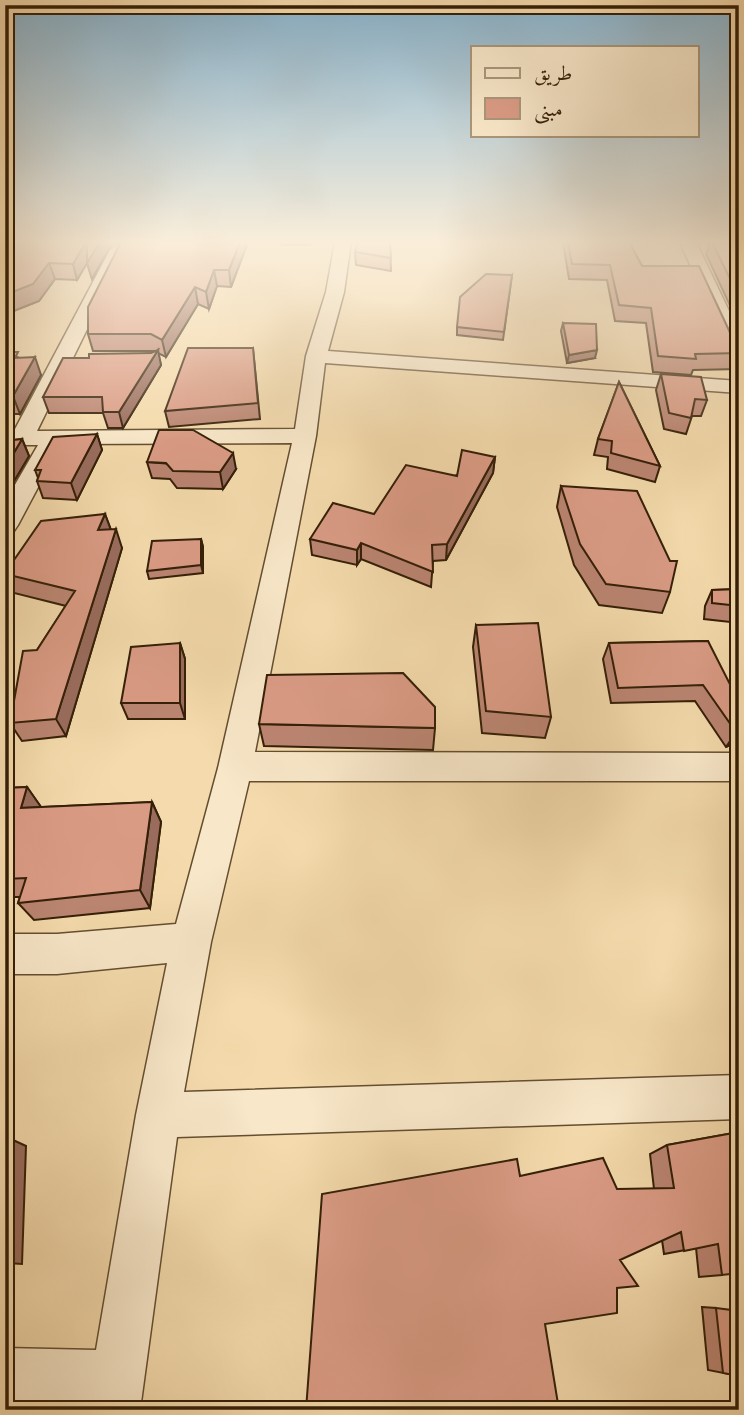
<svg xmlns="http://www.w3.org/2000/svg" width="744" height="1415" viewBox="0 0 744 1415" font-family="'EB Garamond',Amiri,serif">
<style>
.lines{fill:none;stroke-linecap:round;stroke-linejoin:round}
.minor-casing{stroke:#644e30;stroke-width:3}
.minor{fill:#f8e7c9;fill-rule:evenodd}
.wall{fill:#bb8572;stroke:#341f07;stroke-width:2}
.shaded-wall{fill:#996c5d;stroke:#341f07;stroke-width:2}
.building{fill:#da9b85;stroke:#341f07;stroke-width:2}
</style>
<rect width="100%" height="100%" fill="#f4daac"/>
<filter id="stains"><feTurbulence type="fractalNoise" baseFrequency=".00286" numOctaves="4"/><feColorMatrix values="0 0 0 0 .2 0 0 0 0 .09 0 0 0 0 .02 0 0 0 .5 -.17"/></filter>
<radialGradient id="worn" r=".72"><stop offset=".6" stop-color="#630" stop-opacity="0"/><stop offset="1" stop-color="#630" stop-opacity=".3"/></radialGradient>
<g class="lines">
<g class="minor-casing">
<path id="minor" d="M335 242H351L344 292 328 351 739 381V393L325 363 316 436 255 752 739 753V781H249L211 942 184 1092 739 1075V1119L177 1137 140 1410H86L87 1403 5 1402V1348L96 1350 136 1115 167 963 57 974H5V934H57L176 924 218 768 292 443 61 444 18 525 14 531 5 533V502L38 445H5V431H14L110 250 118 245 126 250 37 431 295 429 306 356 326 292Z
M680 242H696L739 332V360L729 354Z"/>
</g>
<use href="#minor" class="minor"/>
</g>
<path class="wall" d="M5 242H248L231 287 217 286 209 309 198 304 166 357 158 353 161 365 123 428H108L103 413H49L43 397 89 358 151 353 154 351H93L88 334 120 243H112L92 279 87 263 77 280 55 279 39 301 6 314H5Z
M281 242H311L310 245H282Z
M390 242 391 271 356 265 355 252Z
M563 242H629L642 266 739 343V369L693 370 691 375 653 372 646 323 615 321 607 280 569 279Z
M707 242H739V325L706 254 709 246Z
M512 275 503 340 457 335V327Z
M563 323 595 358 567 363 561 331Z
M253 348 260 419 169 427 165 411Z
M5 352 20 358 41 375 20 414H5Z
M661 374 707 400 701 416H692L686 434 664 429 656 390Z
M619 382 660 466 655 482 607 469 608 457 594 455 598 439Z
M97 434 102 450 77 500 43 498 37 481 38 478 35 470Z
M22 439 29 456 10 488H5V441Z
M495 457 493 473 446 560 433 561 431 587 361 559 357 565 312 555 310 539 374 514Z
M147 462 236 469 223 489 177 488 170 479 152 478Z
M561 486 670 592 662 613 599 605 574 565 557 507Z
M105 514 111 530 122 548 66 736 22 741 10 723 37 650 66 606 14 593 5 576V573Z
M201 539 203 547V573L149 579 147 571Z
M739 589V623L704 619 705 606 712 590Z
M476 625 551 717 545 738 482 733 473 647Z
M708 641 739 740 726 747 695 701 611 703 603 659 609 643Z
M180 643 185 659V719H128L121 703Z
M259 724 435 728 433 750 264 746Z
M27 787 41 807 152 802 161 822 150 908 34 920 18 903 20 897H5V788Z
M739 1132 722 1275 699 1277 696 1248 664 1254 662 1240 520 1176 617 1189H654L650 1154 667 1145Z
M702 1307 716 1308 739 1376 708 1370Z"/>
<path class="shaded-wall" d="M86 242H112V243L92 279 87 263 77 280 73 264Z
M240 242H248L231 287 229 270Z
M49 263 55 279 39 301 6 314 5 295Z
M214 270 217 286 209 309 206 292Z
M195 287 198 304 166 357 162 340Z
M158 350 161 365 123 428 119 412Z
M597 350 595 358 567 363 569 355Z
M35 357 41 375 20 414 13 396Z
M97 434 102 450 77 500 71 483Z
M22 439 29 456 10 488 5 476V468Z
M233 453 236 469 223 489 220 472Z
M495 457 493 473 446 560 447 544Z
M105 514 112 533 98 530Z
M116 529 122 548 66 736 56 719Z
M201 539 203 547V573L201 565Z
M361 543V559L357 565V550Z
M180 643 185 659V719L180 703Z
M739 731V740L726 747 736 732Z
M27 787 41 807 21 808Z
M152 802 161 822 150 908 140 890Z
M13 1140 26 1146 22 1264 7 1263Z"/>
<path class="building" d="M5 242H86L73 264 49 263 33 284 5 295Z
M87 242H100L87 263Z
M121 242H240L229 270H214L206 292 195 287 162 340 151 334H88V307Z
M358 242H390L391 258 355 252Z
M568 242H629L642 266H699L733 339 739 343V353L695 354 696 359 658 356 651 308 619 305 610 265 572 264Z
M712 242H739V297Z
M486 274 512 275 504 332 457 327 460 297Z
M563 323 596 324 597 350 569 355Z
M188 348H253L258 403 165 411Z
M158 350 119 412H103L102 397H43L63 358H89V354L151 353Z
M5 352H18L15 358 35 357 13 396H5Z
M661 374 701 377 707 400 695 399 691 418 669 413Z
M619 382 660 466 611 453 612 441 598 439Z
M159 430H193L233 453 220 472 173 471 166 463 147 462Z
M97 434 71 483 37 481 41 470H35L53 437Z
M22 439 5 468V441Z
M462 450 495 457 447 544 432 545 433 572 361 543 357 550 310 539 333 503 374 514 406 465 457 476Z
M561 486 637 491 670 561H677L670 592 606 584 580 544Z
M105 514 98 530 116 529 56 719 10 723 23 651 37 650 75 591 5 574V573L41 521Z
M201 539V565L147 571 152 541Z
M739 589V606L712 603V590Z
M538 623 551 717 486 711 476 625Z
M708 641 739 702V731L736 732 703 685 618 688 609 643Z
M180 643V703H121L131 647Z
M403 673 435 707V728L259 724 267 675Z
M27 787 21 808 152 802 140 890 18 903 26 878 5 879V788Z
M739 1132V1273L722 1275 718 1244 684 1251 681 1232 620 1260 638 1286 617 1288V1313L545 1324 559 1410H306L322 1194 517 1159 520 1176 603 1158 617 1189 674 1188 667 1145Z
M5 1139 13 1140 7 1263H5Z
M716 1308 739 1311V1376L723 1373Z"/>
<linearGradient id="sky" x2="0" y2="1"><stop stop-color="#89b6d2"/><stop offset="0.55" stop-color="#faeeda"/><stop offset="1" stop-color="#faeeda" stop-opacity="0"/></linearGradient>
<rect width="744" height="440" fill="url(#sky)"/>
<rect width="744" height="1415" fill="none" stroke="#f4daac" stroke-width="28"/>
<rect x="7" y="7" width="730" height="1401" fill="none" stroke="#341f07" stroke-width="3.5"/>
<rect x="14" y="14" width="716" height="1387" fill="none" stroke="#341f07" stroke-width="2"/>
<rect x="471" y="46" width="228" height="91" fill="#f8e7c9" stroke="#aa977b" stroke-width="2"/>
<rect x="485" y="68" width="35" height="10" fill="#f8e7c9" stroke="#aa977b" stroke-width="2"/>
<text x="534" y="80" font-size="21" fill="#341f07">طريق</text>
<rect x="485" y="98" width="35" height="21" fill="#da9b85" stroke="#aa977b" stroke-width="2"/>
<text x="534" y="116" font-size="21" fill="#341f07">مبنى</text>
<rect width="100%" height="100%" filter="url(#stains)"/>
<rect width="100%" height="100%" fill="url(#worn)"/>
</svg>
